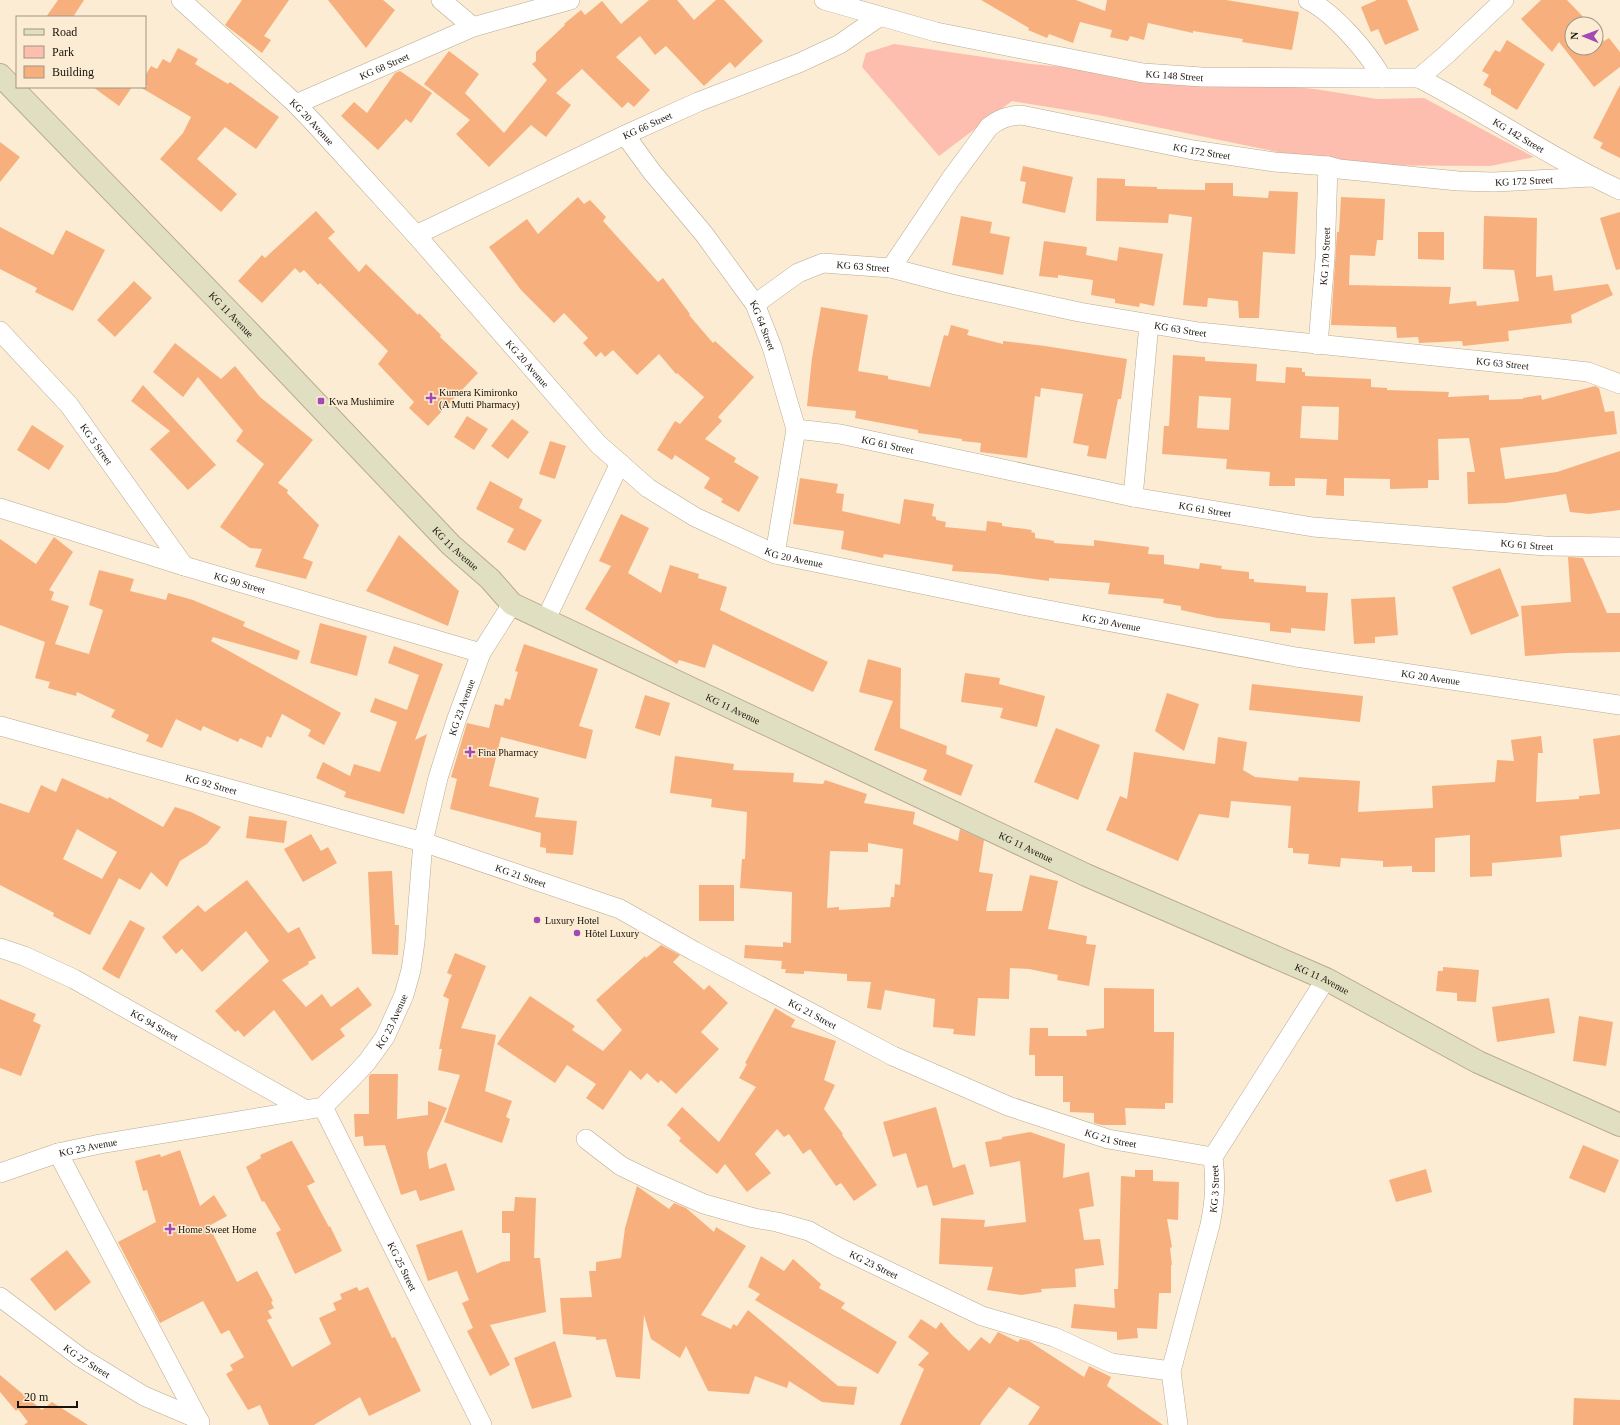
<svg xmlns="http://www.w3.org/2000/svg" width="1620" height="1425" viewBox="0 0 1620 1425" font-family="Georgia,serif">
<style>
.green{fill:#fdbdaf}
.building{fill:#f7b07d;fill-rule:evenodd}
.lines{fill:none;stroke-linecap:round;stroke-linejoin:round}
.minor-casing{stroke:#b9aa92;stroke-width:20}
.secondary-casing{stroke:#b9aa92;stroke-width:24}
.minor{stroke:#fff;stroke-width:19}
.secondary{stroke:#e1dfc2;stroke-width:22}
.poi-dot{fill:#a149b5;stroke:#fbecd3;stroke-width:1.5}
.labels{text-anchor:middle;stroke-width:3;stroke-linejoin:round;paint-order:stroke}
.street-label{font-size:10px;fill:#19130b;stroke:#fbecd3}
.poi-label{font-size:10px;fill:#19130b;stroke:#fbecd3;text-anchor:start}
</style>
<rect width="100%" height="100%" fill="#fbecd3"/>
<path class="green" d="M894 44 1031 64 1315 89 1377 99 1424 98 1534 157 1490 166 1341 165 1098 115 1012 101 939 156 862 67 866 53Z"/>
<path class="building" d="M58 0H84L73 17H46Z
M242 0H289L264 36 271 40 262 53 225 25Z
M328 0H383L395 10 366 48Z
M649 0H677L694 20 716 0H724L763 41 735 68 730 62 704 86 666 46 655 55 640 36 616 57 650 90 634 107 628 102 622 108 582 69 556 93 571 105 546 137 531 125 489 167 456 134 470 120 424 84 449 51 479 74 465 93 504 133 547 80 532 64 536 61V52L565 25 564 24 581 10 585 15 602 1 621 24Z
M981 0H1076L1105 11 1107 0H1226L1299 12 1292 50 1242 42 1243 39 1193 31V33L1148 23 1144 40 1130 36 1128 41 1110 37 1112 30 1080 22 1073 43 1049 34 1047 38 1028 30 1029 28Z
M1377 0H1407L1419 30 1385 45 1378 29 1371 32 1361 7Z
M1541 0H1567L1590 24H1572V48H1596V31L1604 41 1609 38 1620 52V67L1594 87 1559 42 1552 52 1521 19Z
M1507 40 1545 64 1517 110 1491 94V89L1483 85 1489 75 1482 71 1495 50 1500 52Z
M178 48 198 59 195 64 228 84 230 82 279 117 256 149 225 127 197 159 237 194 221 212 160 159 183 133 191 117 140 87H148L145 85V76L151 66 157 69 163 59 170 63Z
M400 71 432 93 411 123 406 119 378 150 341 116 354 102 367 113 395 73Z
M1620 85V158L1600 148 1603 143 1593 138Z
M93 87H132L119 106Z
M0 142 20 157 0 182Z
M1023 166 1073 177 1065 213 1022 203 1026 182 1020 181Z
M1097 178 1125 179V186L1157 187V189L1205 190V183H1233V196L1268 198 1269 191 1298 192 1295 254 1263 252 1259 318H1239L1238 301 1208 298 1207 307 1183 305 1192 217 1169 214 1168 223 1096 221Z
M578 197 584 204 590 200 606 217 603 221 658 282 663 278 690 314 689 315 713 343 715 341 754 377 718 417 722 421 705 439 736 458 734 462 759 477 739 512 721 502 723 499 704 488 710 478 675 455 672 460 657 450 675 421 680 424 704 397 677 373 676 374 659 354 637 375 613 350 605 357 601 352 596 357 583 343 588 338 564 313 554 323 521 290 489 247 527 219 538 234Z
M1341 197 1385 199 1383 240H1377L1375 256 1350 255 1349 285 1451 287 1449 304 1476 301 1477 306 1519 301 1514 270 1483 269 1484 216 1537 218 1536 277 1552 275 1554 291 1608 284 1613 295 1571 315 1572 323 1508 331 1509 341 1463 346 1462 341 1419 343 1418 337 1397 338 1396 327 1331 325 1337 232H1339Z
M316 211 335 232 328 238 359 272 366 264 418 315 419 313 441 335 440 337 478 373 428 426 409 408 414 402 378 364 388 351 320 283 318 285 304 270 300 273 295 268 262 303 238 281 262 255 265 258Z
M1620 212V269L1616 270 1600 218Z
M961 216 992 222 990 233 1010 237 1003 275 952 265Z
M0 227 53 255 66 230 105 250 73 311 35 292 37 288 0 269Z
M1418 232H1444V260L1418 259Z
M1044 241 1087 247 1086 255 1117 261 1119 247 1163 254 1154 306 1140 303 1139 307 1115 303V299L1091 295 1093 280 1058 275V278L1039 276Z
M134 281 152 298 115 337 97 320Z
M821 307 868 315 858 371 888 376V379L930 387 944 335 948 336 951 325 969 330 967 335 1003 344V341L1045 346 1127 359 1121 399H1118L1106 459 1087 456 1089 446 1073 443 1083 394 1041 388 1040 397 1035 396 1027 458 980 452 981 443 962 441V439L918 433V430L855 418 856 411 807 406 812 358Z
M175 343 221 379 235 366 260 397 313 440 278 483 288 490 287 493 319 525 303 558 313 562 306 579 255 567 262 549 250 548 220 527 264 464 236 441 243 431 198 377 183 397 153 372Z
M1173 355 1205 357V361L1257 364 1256 381 1285 383 1286 367 1302 368V372H1305V376L1371 379V387L1387 388V390L1449 392 1448 397 1489 395V400L1523 399V398L1541 395 1542 400 1595 386 1599 388 1605 412 1614 411 1617 434 1500 448 1505 479 1557 472 1620 451V510L1589 514 1570 512 1566 494 1506 503 1468 504 1467 472H1475L1469 438 1438 439 1439 480H1428V488L1390 489V479L1344 478V496L1326 495 1327 479 1295 478V486H1269L1270 472 1226 469 1227 459 1162 454 1164 426H1169ZM1199 396 1231 398 1229 430 1197 428ZM1302 406 1339 407 1338 440 1300 438Z
M143 385 216 465 188 490 150 449 170 431 131 401Z
M467 416 488 429 474 450 454 437Z
M512 419 529 432 508 459 491 446Z
M32 425 64 446 49 470 17 450Z
M550 441 566 446 555 479 539 474Z
M800 478 838 484 836 493 844 494 842 511 900 524 904 499 934 504 932 516 936 517V520L946 522 945 527 986 531 987 521 1002 523V526L1032 530 1031 532 1035 533V538L1049 540 1054 541V543L1094 546V540L1149 547 1148 554 1164 555V564L1199 569 1200 563 1222 566 1221 569 1249 572V579H1254V582L1306 586V592L1328 593 1325 631 1291 628V633L1270 631V623L1217 618 1181 610V606L1163 603 1164 599 1108 594 1110 583 1049 578V581L997 574 952 571 953 565 884 554 883 558 841 549 844 531 793 524Z
M490 481 523 499 519 508 542 520 525 551 507 542 514 529 476 509Z
M621 514 649 528 628 573 661 593 670 565 699 574 698 578 727 587 720 610 828 662 813 692 713 644 705 668 679 660 677 664 585 609 611 566 599 561Z
M399 535 459 591 448 626 366 591Z
M54 537 73 552 49 590 54 592 51 600 69 606 55 644 89 654 103 610 89 605 99 570 134 579 130 591 166 600 168 593 193 600 245 622 243 626 300 651 297 660 213 637 211 641 341 713 324 745 308 736 311 730 282 714 271 738 267 736 262 748 240 738 238 742 203 726 201 731 176 719 162 748 146 741 149 735 111 717 115 710 77 692 76 696 48 688 50 682 35 678 45 642 0 625V539L36 564Z
M1568 557 1583 558 1607 613H1620V652L1566 653 1525 656 1521 606 1571 602Z
M1500 568 1519 616 1471 635 1452 587Z
M1395 597 1398 635 1375 637V643L1354 644 1351 599Z
M320 623 367 636 357 676 310 663Z
M524 644 598 669 579 726 593 730 586 759 501 737 489 786 539 798 535 817 577 821 573 855 546 853V848L540 847 541 833 450 809 457 779 451 777 467 723 489 728 495 704 503 706 505 698 510 700 518 672 515 671Z
M394 646 443 664 415 740 427 734 404 814 344 797 346 792 316 778 323 762 350 776 354 764 380 772 397 722 370 712 375 698 407 710 419 675 388 663Z
M868 659 901 668 900 728 947 746 946 754 973 765 961 796 923 780 927 770 874 750 893 701 859 692Z
M965 673 1000 678 999 684 1045 696 1037 727 1000 718 1003 708 961 702Z
M1252 684 1363 696 1360 722 1249 710Z
M1167 693 1199 704 1184 751 1155 731Z
M645 695 670 703 660 736 635 728Z
M1056 728 1100 745 1078 800 1034 782Z
M1620 735V829L1560 836 1562 857 1492 863V876L1470 877V835L1435 838V872H1412V866L1383 867V861L1341 858 1340 867 1308 864 1309 854 1293 853V848H1288L1291 806 1231 801 1229 818 1199 814 1178 861 1106 830 1120 796 1127 799 1134 752 1215 764 1218 737 1247 742 1243 770 1255 777 1298 781 1299 777 1360 781 1358 812 1433 808 1432 786 1495 782 1497 760 1514 761 1511 740 1541 736 1543 753H1538L1536 802 1579 799V796L1600 794 1593 739Z
M675 756 734 764 733 770 794 773 793 782 823 784 825 780 867 794 864 803 915 812 913 824 958 841 960 829 984 840 979 872 993 874 986 911H1022L1030 875 1058 881 1048 929 1087 936 1086 944 1096 945 1089 986 1057 980 1058 975 1029 969 1010 968 1009 999 978 998 975 1036 953 1034 954 1029 933 1027 935 999 885 990 881 1010 867 1008 871 982 847 981V974L804 971V974L785 973 786 969H781L782 961 744 958 745 945 783 947V942L791 943 792 892 740 888 742 859H745L747 812 711 807 712 799 670 793ZM868 843 903 849 900 885 895 884 894 897H891L890 907 839 910V907L827 908 830 851 868 852Z
M62 778 108 799 109 797 163 827 175 807 191 812 221 827 207 844 180 861 167 887 151 872 140 890 119 878 90 935 53 916 54 913 0 885V803L29 813 41 785 56 792ZM77 829 117 852 102 879 63 859Z
M249 816 287 821 284 843 246 838Z
M311 834 321 851 328 847 337 863 303 882 284 849Z
M392 871 395 925H399L398 955 372 954 368 872Z
M247 880 288 933 299 927 316 958 308 962 309 964 282 980 306 1007 322 994 331 1007 358 987 372 1005 340 1029 345 1036 312 1061 274 1010 244 1037 238 1030 235 1032 215 1011 269 961 246 931 202 972 182 949 176 954 162 937 198 905 205 912Z
M699 885H734V921H699Z
M130 920 145 928 119 979 102 969Z
M661 945 680 955 673 962 704 990 709 985 728 1003 701 1032 719 1049 676 1094 661 1080 658 1083 647 1073 641 1080 630 1070 603 1110 586 1098 596 1084 567 1065 555 1083 497 1044 530 996 575 1026 572 1030 603 1051 622 1030 596 1000 645 956 646 958Z
M455 953 486 966 461 1028 496 1035 485 1091 512 1101 506 1117 510 1119 502 1143 444 1122 460 1075 438 1070 442 1049H439L449 999 443 996 452 975 447 973Z
M1443 967 1479 970 1476 1002 1457 1001V993L1436 991 1438 971H1443Z
M1104 988 1154 989V1032H1174L1173 1103H1165V1109L1125 1108 1126 1125H1102L1094 1123V1113L1070 1112V1102H1063V1076H1035V1055H1029L1030 1028H1048V1036H1087L1086 1030 1104 1028Z
M1549 998 1555 1033 1497 1042 1492 1007Z
M0 999 36 1014 33 1021 41 1025 21 1076 0 1068Z
M775 1008 795 1020 791 1027 836 1041 824 1080 835 1085 824 1109 843 1134 842 1135 877 1185 854 1201 841 1183 836 1186 810 1149 803 1154 789 1134 784 1137 777 1129 755 1154 771 1173 747 1192 725 1164 717 1174 679 1141 681 1138 667 1125 682 1107 719 1142 756 1087 739 1078 747 1064 745 1063Z
M1579 1016 1613 1022 1606 1066 1573 1061Z
M371 1074H398L397 1119 428 1115V1101L447 1108 427 1153 429 1169 446 1163 455 1190 420 1201 416 1190 401 1195 385 1145 364 1146 363 1136 355 1137 354 1114H369V1076Z
M936 1107 953 1168 965 1164 974 1194 933 1206 927 1185 917 1188 906 1153 893 1157 883 1122Z
M1030 1132 1065 1144 1063 1178 1089 1172 1094 1206 1079 1209 1084 1240 1100 1239 1104 1265 1075 1269 1076 1287 1041 1289 1042 1292 1021 1295 987 1290 993 1267 939 1264 941 1218 985 1220 984 1227 1026 1222 1020 1161 990 1167 985 1142 1002 1139V1137Z
M291 1141H292L315 1182 307 1186 329 1227 330 1226 342 1251 295 1274 276 1233 281 1230 264 1201 262 1202 246 1167 261 1158 260 1155Z
M1583 1145 1619 1160 1605 1193 1569 1178Z
M180 1150 200 1206 214 1195 227 1216 209 1226 237 1282 257 1271 273 1301 271 1302 274 1308 268 1311 272 1318 267 1320 292 1367 331 1344 319 1318 336 1310 333 1303 342 1299 340 1294 357 1287 359 1291 368 1287 392 1338 395 1337 421 1391 369 1416 360 1397 314 1425H269L260 1405 248 1410 226 1374 233 1370 230 1365 244 1357 229 1330 221 1334 203 1301 160 1323 118 1242 156 1222 147 1190 143 1191 135 1161 160 1154 161 1157Z
M1426 1169 1432 1192 1396 1202 1389 1180Z
M1135 1170H1153V1181L1179 1182 1178 1220 1167 1219 1172 1247 1170 1248 1172 1265H1171V1293H1159L1157 1329 1137 1328 1138 1338 1117 1340V1332L1071 1328 1074 1304 1115 1308 1114 1289H1118L1121 1176 1135 1177Z
M637 1186 669 1209 674 1203 686 1208 714 1232 716 1227 746 1246 701 1315 731 1329 733 1324 737 1326 748 1310 838 1386 857 1387 854 1405 822 1402 789 1381 787 1388 755 1376 749 1394 708 1391 686 1346 680 1358 651 1339 644 1315 640 1379 616 1377 606 1339 596 1340V1337L563 1334 560 1298 592 1297 589 1271H596V1262L621 1258 625 1228Z
M515 1197 536 1198 534 1258H540L546 1312 490 1325 510 1365 490 1376 467 1331 473 1328 462 1303 469 1300 457 1271 428 1281 416 1245 462 1230 477 1273 502 1262 510 1261V1233H502V1211H514Z
M67 1250 91 1282 55 1311 30 1279Z
M761 1256 784 1271 793 1259 821 1284 819 1288 845 1303 841 1308 897 1342 878 1374 755 1300 760 1294 748 1287Z
M921 1319 936 1329 941 1322 951 1334 969 1351 981 1337 990 1344 998 1332 1018 1342 1020 1339 1029 1341 1084 1377 1089 1366 1111 1377 1107 1386 1163 1425H1028L1040 1407 1009 1387 983 1420 980 1425H900L924 1369 918 1365 929 1353 908 1337Z
M555 1341 572 1397 532 1409 514 1358Z
M0 1375 42 1410 52 1402 88 1425H24L28 1422 18 1409 16 1411 0 1392Z
M1574 1398 1620 1400V1425H1573Z"/>
<g class="lines">
<g class="minor-casing">
<g id="minor">
<path id="s1" d="M181 0 296 104 315 124 416 235 598 444 648 488 695 517 775 554 1027 606 1296 657 1620 705"/>
<path d="M441 0 473 27"/>
<path id="s2" d="M824 0 936 32 1143 73 1202 77 1363 78H1419L1447 54 1504 0"/>
<path d="M1308 0C1334 13 1368 52 1382 78"/>
<path id="s3" d="M1419 78C1487 113 1550 158 1620 190"/>
<path id="s4" d="M296 104 473 27 570 0"/>
<path id="s5" d="M625 135 652 172 704 234 755 304 772 347 796 429 775 554"/>
<path id="s6" d="M416 235 625 135 698 102 799 63 840 44 879 17"/>
<path id="s7" d="M891 268 950 180 989 127C999 119 1007 116 1021 115L1193 150 1274 162 1328 166 1339 169 1458 181 1494 182 1592 177"/>
<path id="s8" d="M755 304 798 273 823 263 891 268 956 285 1079 312 1199 332 1552 368 1588 372 1620 384"/>
<path id="s9" d="M0 331 69 405 184 566"/>
<path id="s10" d="M1318 345 1325 259 1328 166"/>
<path id="s11" d="M796 429 840 434 1133 497 1313 527 1545 546 1620 547"/>
<path d="M1133 497 1149 324"/>
<path id="s12" d="M0 508 184 566 481 653"/>
<path d="M546 619 620 463"/>
<path id="s13" d="M0 726 423 842 620 909 694 951 893 1056 1008 1106 1108 1139 1213 1157"/>
<path id="s14" d="M0 948 24 956 74 979 306 1110"/>
<path id="s15" d="M323 1107 482 1425"/>
<path id="s16" d="M586 1139 621 1166 654 1182 704 1204 754 1218 777 1222 809 1231 838 1247 982 1316 1054 1337 1111 1363 1171 1371"/>
<path d="M58 1153 198 1419"/>
<path id="s17" d="M0 1173 58 1153 100 1144 323 1107 352 1078 367 1062 385 1037 404 995 411 970 415 942 423 842 438 778 456 721 481 653 512 604"/>
<path id="s18" d="M0 1297 80 1357 144 1396 198 1419 200 1422"/>
<path id="s19" d="M1178 1425 1171 1371 1210 1225C1215 1200 1216 1182 1213 1157L1326 979"/>
</g>
</g>
<g class="secondary-casing">
<g id="secondary">
<path id="s20" d="M0 75 244 327 451 545 490 579 512 604 1086 875 1326 979 1478 1062 1620 1125"/>
</g>
</g>
<use href="#minor" class="minor"/>
<use href="#secondary" class="secondary"/>
</g>
<g class="poi-dot">
<path d="M429 392h4v4h4v4h-4v4h-4v-4h-4v-4h4z"/>
<rect x="317" y="397" width="8" height="8" rx="2"/>
<path d="M468 746h4v4h4v4h-4v4h-4v-4h-4v-4h4z"/>
<circle cx="537" cy="920" r="4"/>
<circle cx="577" cy="933" r="4"/>
<path d="M168 1223h4v4h4v4h-4v4h-4v-4h-4v-4h4z"/>
</g>
<g class="labels">
<g class="street-label">
<text dy="4" stroke="none"><textPath href="#s4" startOffset="96">KG 68 Street</textPath></text>
<text dy="4" stroke="none"><textPath href="#s2" startOffset="359">KG 148 Street</textPath></text>
<text dy="4" stroke="none"><textPath href="#s1" startOffset="179">KG 20 Avenue</textPath></text>
<text dy="4" stroke="none"><textPath href="#s6" startOffset="256">KG 66 Street</textPath></text>
<text dy="4" stroke="none"><textPath href="#s3" startOffset="115">KG 142 Street</textPath></text>
<text dy="4" stroke="none"><textPath href="#s7" startOffset="391">KG 172 Street</textPath></text>
<text dy="4" stroke="none"><textPath href="#s7" startOffset="715">KG 172 Street</textPath></text>
<text dy="4" stroke="none"><textPath href="#s10" startOffset="89">KG 170 Street</textPath></text>
<text dy="4" stroke="none"><textPath href="#s8" startOffset="120">KG 63 Street</textPath></text>
<text dy="4" stroke="none"><textPath href="#s20" startOffset="333">KG 11 Avenue</textPath></text>
<text dy="4" stroke="none"><textPath href="#s5" startOffset="236">KG 64 Street</textPath></text>
<text dy="4" stroke="none"><textPath href="#s8" startOffset="444">KG 63 Street</textPath></text>
<text dy="4" stroke="none"><textPath href="#s8" startOffset="768">KG 63 Street</textPath></text>
<text dy="4" stroke="none"><textPath href="#s1" startOffset="503">KG 20 Avenue</textPath></text>
<text dy="4" stroke="none"><textPath href="#s9" startOffset="149">KG 5 Street</textPath></text>
<text dy="4" stroke="none"><textPath href="#s11" startOffset="93">KG 61 Street</textPath></text>
<text dy="4" stroke="none"><textPath href="#s11" startOffset="417">KG 61 Street</textPath></text>
<text dy="4" stroke="none"><textPath href="#s11" startOffset="741">KG 61 Street</textPath></text>
<text dy="4" stroke="none"><textPath href="#s20" startOffset="657">KG 11 Avenue</textPath></text>
<text dy="4" stroke="none"><textPath href="#s1" startOffset="839">KG 20 Avenue</textPath></text>
<text dy="4" stroke="none"><textPath href="#s12" startOffset="251">KG 90 Street</textPath></text>
<text dy="4" stroke="none"><textPath href="#s1" startOffset="1163">KG 20 Avenue</textPath></text>
<text dy="4" stroke="none"><textPath href="#s1" startOffset="1487">KG 20 Avenue</textPath></text>
<text dy="4" stroke="none"><textPath href="#s17" startOffset="765">KG 23 Avenue</textPath></text>
<text dy="4" stroke="none"><textPath href="#s20" startOffset="981">KG 11 Avenue</textPath></text>
<text dy="4" stroke="none"><textPath href="#s13" startOffset="219">KG 92 Street</textPath></text>
<text dy="4" stroke="none"><textPath href="#s20" startOffset="1305">KG 11 Avenue</textPath></text>
<text dy="4" stroke="none"><textPath href="#s13" startOffset="542">KG 21 Street</textPath></text>
<text dy="4" stroke="none"><textPath href="#s20" startOffset="1629">KG 11 Avenue</textPath></text>
<text dy="4" stroke="none"><textPath href="#s13" startOffset="866">KG 21 Street</textPath></text>
<text dy="4" stroke="none"><textPath href="#s17" startOffset="441">KG 23 Avenue</textPath></text>
<text dy="4" stroke="none"><textPath href="#s14" startOffset="173">KG 94 Street</textPath></text>
<text dy="4" stroke="none"><textPath href="#s13" startOffset="1190">KG 21 Street</textPath></text>
<text dy="4" stroke="none"><textPath href="#s17" startOffset="92">KG 23 Avenue</textPath></text>
<text dy="4" stroke="none"><textPath href="#s19" startOffset="242">KG 3 Street</textPath></text>
<text dy="4" stroke="none"><textPath href="#s16" startOffset="317">KG 23 Street</textPath></text>
<text dy="4" stroke="none"><textPath href="#s15" startOffset="178">KG 25 Street</textPath></text>
<text dy="4" stroke="none"><textPath href="#s18" startOffset="108">KG 27 Street</textPath></text>
</g>
<g class="poi-label">
<text x="439" y="396">Kumera Kimironko<tspan x="439" dy="12">(A Mutti Pharmacy)</tspan></text>
<text x="329" y="405">Kwa Mushimire</text>
<text x="478" y="756">Fina Pharmacy</text>
<text x="545" y="924">Luxury Hotel</text>
<text x="585" y="937">Hôtel Luxury</text>
<text x="178" y="1233">Home Sweet Home</text>
</g>
</g>
<rect x="16" y="16" width="130" height="72" fill="#fbecd3" stroke="#a19583"/>
<rect x="24" y="29" width="20" height="6" fill="#e1dfc2" stroke="#a19583"/>
<text x="52" y="36" font-size="12" fill="#19130b">Road</text>
<rect x="24" y="46" width="20" height="12" fill="#fdbdaf" stroke="#a19583"/>
<text x="52" y="56" font-size="12" fill="#19130b">Park</text>
<rect x="24" y="66" width="20" height="12" fill="#f7b07d" stroke="#a19583"/>
<text x="52" y="76" font-size="12" fill="#19130b">Building</text>
<g transform="translate(1584 36) rotate(271)"><circle r="19" fill="#fbecd3" stroke="#a19583"/>
<path d="M0-3L7 15L0 10L-7 15Z" fill="#a149b5"/>
<text y="-6" font-size="11" font-weight="bold" text-anchor="middle" fill="#19130b">N</text>
</g>
<path d="M18 1401v6h59v-6" fill="none" stroke="#19130b" stroke-width="2"/>
<text x="24" y="1401" font-size="12" fill="#19130b" stroke="#fbecd3" stroke-width="3" paint-order="stroke">20 m</text>
</svg>
